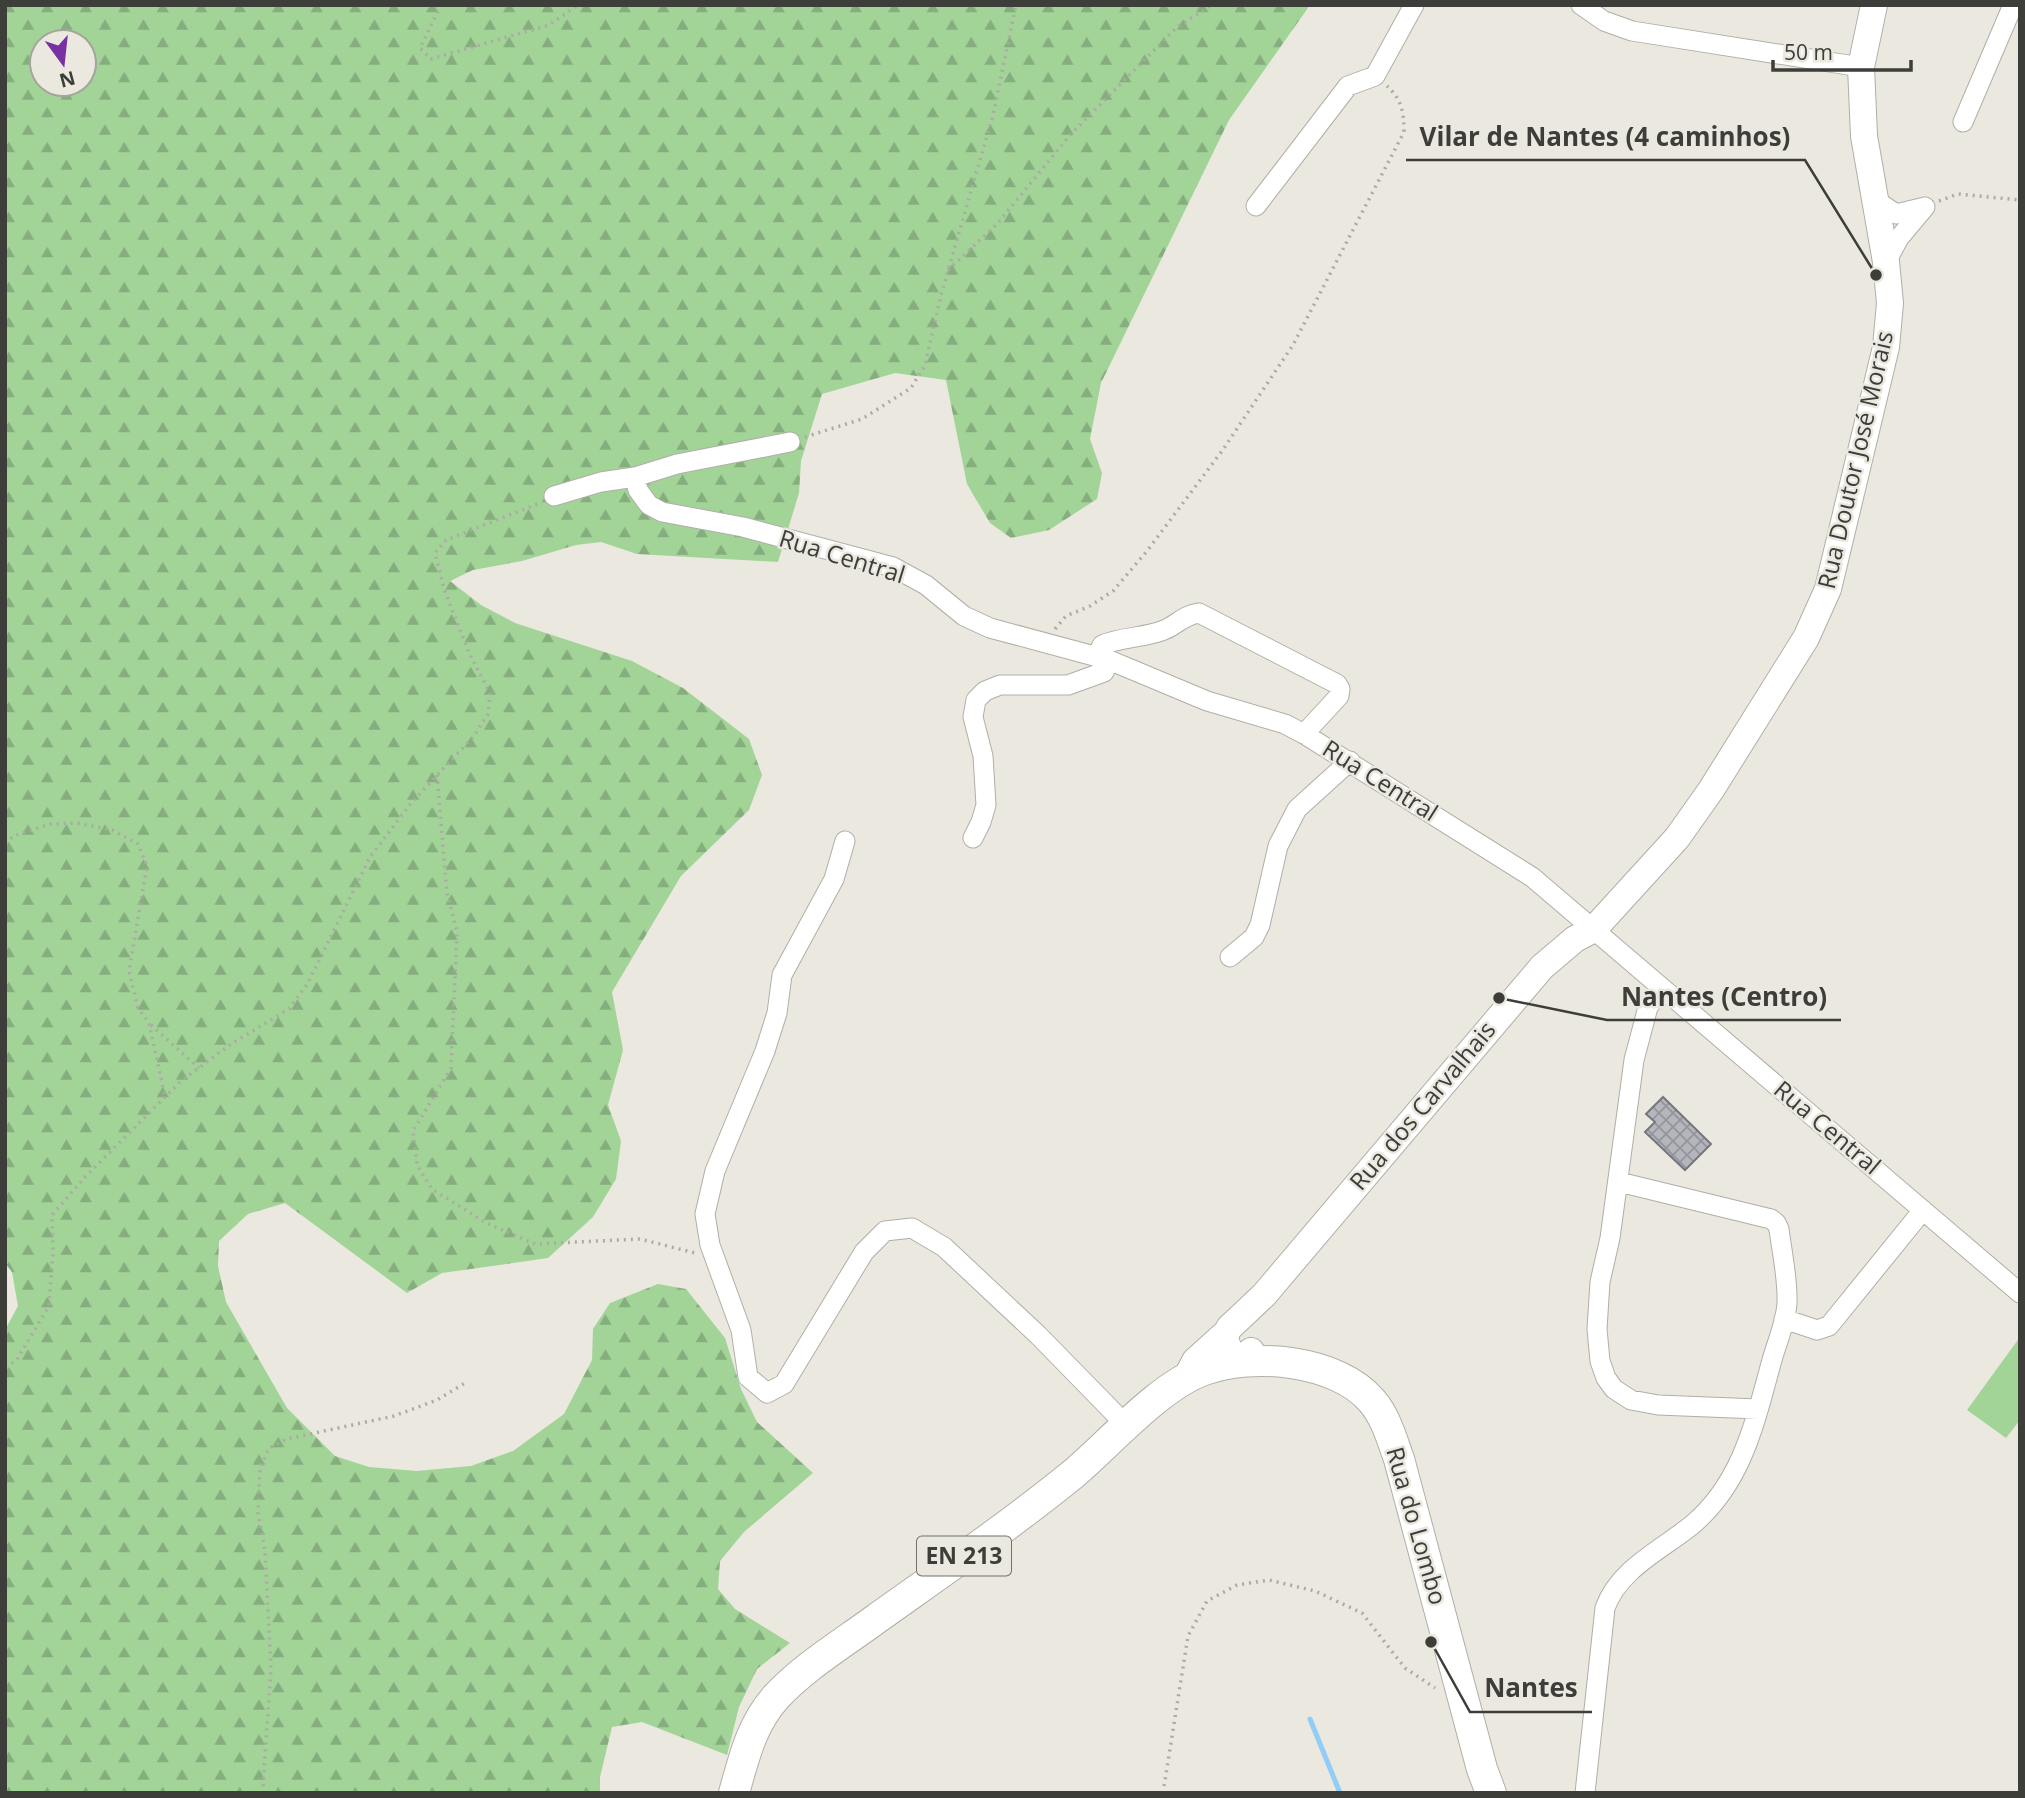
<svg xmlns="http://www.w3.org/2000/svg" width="2025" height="1798" viewBox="0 0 2025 1798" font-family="'Open Sans',sans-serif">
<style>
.grass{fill:#a2d498}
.forest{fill:url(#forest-firs);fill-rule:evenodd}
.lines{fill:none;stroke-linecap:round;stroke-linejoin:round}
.stream{stroke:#91cdf7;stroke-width:5}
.building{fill:url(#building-cross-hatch);stroke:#76767e;stroke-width:2}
.street-casing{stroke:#b0afa6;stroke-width:21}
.secondary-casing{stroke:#b0afa6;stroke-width:28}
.primary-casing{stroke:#b0afa6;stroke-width:32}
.path{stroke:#abaaa3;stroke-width:3.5;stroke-dasharray:2 5;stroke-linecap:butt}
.street{stroke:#fff;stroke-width:19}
.secondary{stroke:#fff;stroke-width:26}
.primary{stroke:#fff;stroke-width:30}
.labels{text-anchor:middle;stroke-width:5;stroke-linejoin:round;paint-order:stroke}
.shield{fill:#eae8df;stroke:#71706b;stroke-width:2}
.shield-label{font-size:23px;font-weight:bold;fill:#3d3d39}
.street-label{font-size:24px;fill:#3d3d39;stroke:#eae8df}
.leader{fill:none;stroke:#3d3d39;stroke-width:2.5}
.callout-dot{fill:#3d3d39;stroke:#eae8df;stroke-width:2.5}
.callout-label{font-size:26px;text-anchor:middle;font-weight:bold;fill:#3d3d39;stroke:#eae8df;stroke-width:5;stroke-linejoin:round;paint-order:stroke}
</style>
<defs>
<pattern id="forest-firs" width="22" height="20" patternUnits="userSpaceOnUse" patternTransform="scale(1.75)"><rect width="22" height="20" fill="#a2d498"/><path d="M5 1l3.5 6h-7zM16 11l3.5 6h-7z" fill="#85ad7d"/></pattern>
<pattern id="building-cross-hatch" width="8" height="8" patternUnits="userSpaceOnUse" patternTransform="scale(1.75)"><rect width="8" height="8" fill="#b5b5be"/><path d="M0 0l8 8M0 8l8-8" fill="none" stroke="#94949b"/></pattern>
</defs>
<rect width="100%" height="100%" fill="#eae8df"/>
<path class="grass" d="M2020 1337V1420L2006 1438 1967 1410Z"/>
<path class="forest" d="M5 5H1310L1229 120 1101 383 1090 439 1102 473 1097 499 1049 530 1011 538 990 523 967 484 946 380 895 373 822 394 801 461 799 493 778 562 637 554 601 542 576 545 522 561 473 570 450 581 481 605 515 623 632 661 683 688 749 739 762 775 749 810 681 876 612 992 623 1050 608 1105 621 1141 616 1179 593 1217 548 1258 442 1273 407 1293 285 1203 248 1214 219 1241 218 1266 226 1302 287 1408 335 1456 369 1467 417 1471 471 1466 513 1451 564 1414 592 1360 593 1329 610 1303 658 1284 686 1289 725 1338 741 1389 757 1422 813 1473 744 1532 720 1561 718 1589 735 1609 790 1643 757 1669 739 1707 727 1755 642 1722 612 1727 600 1777V1793H5V1330L18 1306 12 1272 5 1263ZM42 42H84V84H42Z"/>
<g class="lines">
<path class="stream" d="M1310 1719 1340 1793"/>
</g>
<path class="building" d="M1663 1097 1711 1144 1685 1170 1645 1132 1655 1122 1646 1114Z"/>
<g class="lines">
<g class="street-casing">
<path id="street" d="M1581 5 1604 21 1632 31 1861 67
M1963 122 2013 5
M1874 199 1896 214 1925 207
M1256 206 1348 86 1375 76 1414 5
M1886 262 1899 238 1925 207
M635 477 638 490 649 505 662 512 743 527 893 567 926 585 964 616 990 628 1109 660 1207 701 1285 724 1304 734 1532 877 2020 1293
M554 496 601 482 635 477 677 464 790 442
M1097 657 1102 645C1124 636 1145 638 1164 630 1177 625 1183 615 1199 613L1337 684 1340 689 1339 696 1304 734
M973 838 981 822 986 805 983 756 973 717 976 700 985 691 1000 685H1068L1104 672 1109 660
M845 841 834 879 782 975 777 1013 765 1051 715 1171 705 1214 710 1245 741 1330 748 1377 767 1393 784 1384 864 1252 885 1231 912 1228 944 1247 1038 1335 1127 1426
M1230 957 1254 937 1260 925 1278 846 1297 809 1350 761
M1662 988 1648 1007 1634 1060 1610 1238 1600 1282 1597 1329 1600 1361 1606 1378 1614 1389 1631 1400 1658 1405 1758 1409
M1784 1319 1817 1330 1829 1326 1923 1210
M1585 1793 1605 1608C1619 1569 1661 1550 1692 1525 1743 1482 1755 1421 1772 1360 1777 1342 1786 1322 1787 1303 1788 1279 1782 1253 1779 1229L1776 1223 1771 1219 1619 1182"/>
</g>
<g class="secondary-casing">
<path id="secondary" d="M1251 1351 1239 1362C1231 1351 1220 1342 1229 1328L1264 1295 1542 967 1575 939 1594 929 1677 838 1711 790 1806 638 1828 589 1886 347 1890 303 1886 262 1864 136 1861 67 1874 5
M1186 1378 1195 1361 1226 1333"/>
</g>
<g class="primary-casing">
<path id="primary" d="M734 1793C744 1758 751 1725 776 1697 805 1666 842 1644 876 1619 942 1572 1009 1526 1072 1475 1110 1443 1159 1386 1204 1370 1254 1352 1337 1360 1372 1401 1386 1417 1392 1440 1399 1459L1482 1769 1491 1793"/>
</g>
<path class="path" d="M441 5 420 48 431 59 549 25 578 5
M1939 201 1958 194 2020 200
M948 270 997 224 1071 134 1177 27 1212 5
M805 437 862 419 911 388 925 365 941 295 993 115 1016 5
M1055 629 1066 616 1090 606 1113 591 1147 551 1222 451 1293 345 1404 132C1404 112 1402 100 1387 86
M437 775 447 893 457 932 451 1068 413 1131 417 1165 432 1189 486 1223 535 1244 640 1239 695 1253
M5 843 14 836 50 824 76 823 112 830 138 844 147 866 129 971 138 1008 149 1023 165 1097
M151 1025 199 1068
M5 1366 16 1361 49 1306 53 1252 52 1215 85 1177 180 1082 231 1044 289 1009 308 983 370 857 412 802 474 736 488 714 490 693 469 653 444 589 435 553 446 540 540 503
M265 1793 263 1784 271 1669 265 1550 258 1513 260 1469 269 1448 287 1439 394 1416 437 1400 465 1383
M1163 1793 1188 1636 1207 1601 1237 1585 1269 1580 1315 1591 1362 1613 1405 1668 1435 1688"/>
<use href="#street" class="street"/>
<use href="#secondary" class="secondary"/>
<use href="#primary" class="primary"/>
</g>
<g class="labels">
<rect class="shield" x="917" y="1536.5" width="94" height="39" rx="5"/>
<g class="shield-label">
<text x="964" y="1564">EN 213</text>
</g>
<g class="street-label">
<text transform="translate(1856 460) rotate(-77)" y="8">Rua Doutor José Morais</text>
<text transform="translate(842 557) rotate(17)" y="8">Rua Central</text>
<text transform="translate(1380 781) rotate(32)" y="8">Rua Central</text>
<text transform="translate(1423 1106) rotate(-50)" y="8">Rua dos Carvalhais</text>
<text transform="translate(1827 1128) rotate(40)" y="8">Rua Central</text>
<text transform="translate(1416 1526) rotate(74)" y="8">Rua do Lombo</text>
</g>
</g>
<path class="leader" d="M1876 275L1805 160H1406M1499 998L1607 1020H1841M1431 1642L1470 1712H1592"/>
<g class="callout-dot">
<circle cx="1876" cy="275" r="7"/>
<circle cx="1499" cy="998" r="7"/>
<circle cx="1431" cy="1642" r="7"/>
</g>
<g class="callout-label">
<text x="1605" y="146">Vilar de Nantes (4 caminhos)</text>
<text x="1724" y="1006">Nantes (Centro)</text>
<text x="1531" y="1697">Nantes</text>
</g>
<rect width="2025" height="1798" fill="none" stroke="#3d3d39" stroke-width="14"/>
<g transform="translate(63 63) rotate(165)"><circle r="33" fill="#eae8df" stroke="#a5a49d" stroke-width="2"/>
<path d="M0-5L12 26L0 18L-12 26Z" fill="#7930a3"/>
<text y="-10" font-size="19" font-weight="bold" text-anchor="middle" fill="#3d3d39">N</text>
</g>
<path d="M1773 60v10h138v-10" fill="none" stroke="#3d3d39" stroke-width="3.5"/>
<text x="1784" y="60" font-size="21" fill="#3d3d39" stroke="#eae8df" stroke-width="5" paint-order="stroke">50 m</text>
</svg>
